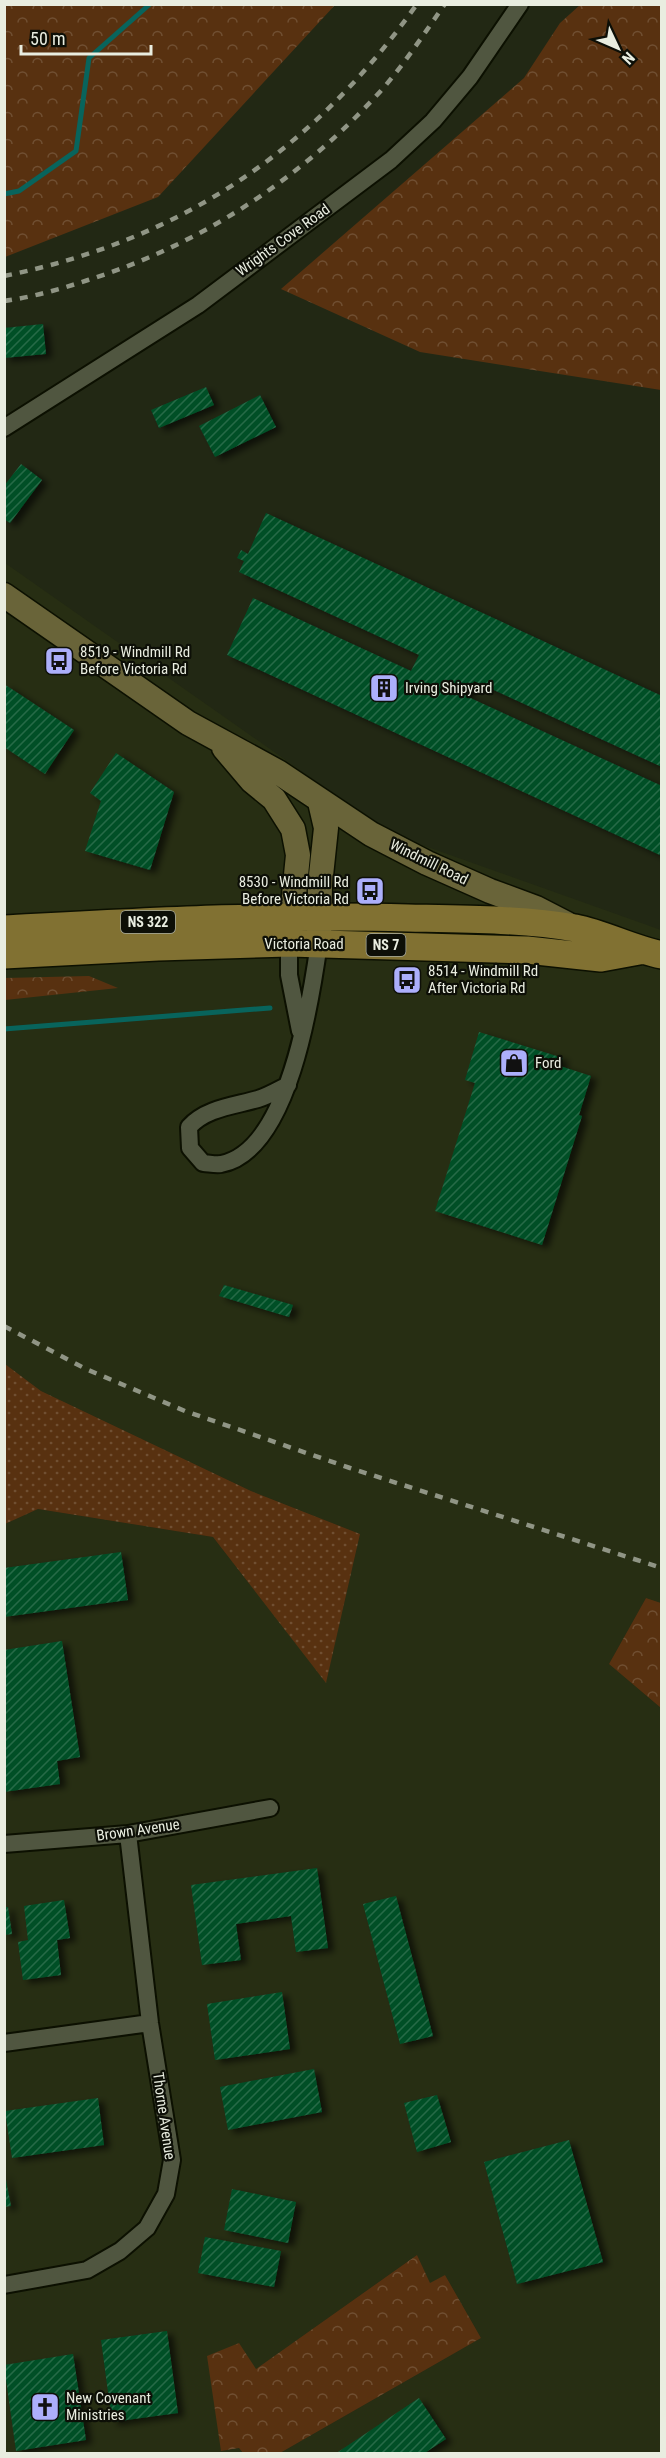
<svg xmlns="http://www.w3.org/2000/svg" width="666" height="2458" viewBox="0 0 666 2458" font-family="'Roboto Condensed',sans-serif">
<style>
.built{fill:#272e13}
.grass{fill:url(#grass-dots)}
.forest{fill:url(#forest-crowns)}
.lines{fill:none;stroke-linecap:round;stroke-linejoin:round}
.stream{stroke:#08645c;stroke-width:5}
.building{fill:url(#building-hatch);filter:url(#shadow)}
.street-casing{stroke:#0c1001;stroke-width:20}
.secondary-casing{stroke:#0c1001;stroke-width:27}
.primary-casing{stroke:#0c1001;stroke-width:30}
.street{stroke:#505640;stroke-width:16}
.secondary{stroke:#696439;stroke-width:24}
.primary{stroke:#817132;stroke-width:27}
.rail{stroke:#909585;stroke-width:4.5;stroke-dasharray:8 8;stroke-linecap:butt}
.labels{text-anchor:middle;stroke-width:4.5;stroke-linejoin:round;paint-order:stroke}
.shield{fill:#0d0f07;stroke:#a7aa9f;stroke-width:1.5}
.shield-label{font-size:14px;font-weight:bold;fill:#e9ede0}
.street-label{font-size:15px;fill:#e9ede0;stroke:#0d0f07}
.poi-label{font-size:15px;fill:#e9ede0;stroke:#0d0f07;text-anchor:start}
</style>
<defs>
<pattern id="grass-dots" width="8" height="8" patternUnits="userSpaceOnUse" patternTransform="scale(1.5)"><rect width="8" height="8" fill="#583110"/><path d="M2 2h.1M6 6h.1" fill="none" stroke="#704f32" stroke-width="1.8" stroke-linecap="round"/></pattern>
<pattern id="forest-crowns" width="20" height="18" patternUnits="userSpaceOnUse" patternTransform="scale(1.5)"><rect width="20" height="18" fill="#583110"/><path d="M2 6a3 3 0 1 1 6 0M12 15a3 3 0 1 1 6 0" fill="none" stroke="#704f32"/></pattern>
<pattern id="building-hatch" width="6" height="6" patternUnits="userSpaceOnUse" patternTransform="scale(1.5)"><rect width="6" height="6" fill="#005028"/><path d="M-1 1l2-2M0 6l6-6M5 7l2-2" fill="none" stroke="#256a47"/></pattern>
<filter id="shadow"><feDropShadow dx="6" dy="3.5" stdDeviation="3" flood-color="#0009"/></filter>
</defs>
<rect width="100%" height="100%" fill="#222814"/>
<path class="built" d="M5 563 391 834 661 930V1603L646 1598 609 1664 661 1708V2453H280L481 2338 445 2275 430 2284 417 2255 255 2370 221 2451 239 2448 243 2453H5V1524L38 1509 213 1537 326 1682 360 1534 251 1491 41 1391 5 1364Z"/>
<path class="grass" d="M5 1364 41 1391 251 1491 360 1534 326 1683 213 1537 38 1509 5 1524Z"/>
<path class="forest" d="M5 4H335V5L158 197 5 257Z
M580 5H661V390L420 352 281 289 524 78 560 23Z
M89 976 118 988 5 1000V978Z
M646 1598 661 1603V1708L609 1664Z
M417 2255 430 2283 445 2275 481 2338 280 2453H243L239 2448 221 2451 207 2356 239 2343 256 2369Z"/>
<g class="lines">
<path class="stream" d="M4 194 19 191 76 151 89 58 150 4
M4 1029 270 1008"/>
</g>
<path class="building" d="M43 324 46 354 4 358V328Z
M206 387 214 405 159 428 151 410Z
M260 395 276 427 215 457 199 426Z
M21 464 42 480 10 523 4 519V486Z
M266 513 662 696V767L474 681 466 696 662 786V856L227 655 253 598 411 671 419 655 239 572 244 561 237 558 241 550 248 554Z
M4 684 74 730 45 774 4 747Z
M116 753 174 792 150 870 85 851 101 801 90 793Z
M479 1032 563 1058 560 1066 591 1076 579 1115 582 1116 542 1245 435 1211 475 1083 465 1080Z
M224 1285 293 1305 289 1317 219 1296Z
M121 1552 128 1600 4 1617V1568Z
M62 1641 80 1757 57 1761 60 1784 4 1792V1650Z
M317 1868 328 1948 296 1952 291 1916 236 1924 241 1960 202 1965 191 1885Z
M396 1896 433 2036 400 2044 363 1904Z
M64 1900 70 1938 57 1940 61 1975 23 1980 18 1942 28 1940 24 1906Z
M4 1907H8L12 1934 4 1935Z
M282 1992 290 2049 215 2060 207 2004Z
M314 2069 322 2112 228 2130 220 2087Z
M437 2095 451 2142 417 2152 404 2103Z
M98 2098 104 2145 12 2158 5 2111Z
M569 2140 603 2262 517 2284 484 2162Z
M4 2170 11 2206 4 2207Z
M232 2189 296 2202 288 2243 224 2230Z
M205 2237 281 2251 274 2287 198 2273Z
M167 2331 178 2413 112 2422 101 2340Z
M73 2354 86 2440 16 2451 4 2365Z
M419 2398 446 2439 423 2454H335Z"/>
<g class="lines">
<g class="street-casing">
<path id="street" d="M4 428 198 305 391 160 433 121 470 77 520 4
M289 943V975L300 1031
M288 1085C278 1090 268 1096 258 1099 234 1106 206 1108 189 1127L190 1148 203 1163C208 1163 215 1165 221 1164 289 1151 311 1000 319 943
M4 1844 128 1834 270 1808
M4 2043 150 2023
M4 2285 87 2270 120 2251 147 2228 166 2194 172 2160 150 2023 128 1834"/>
</g>
<g class="secondary-casing">
<path id="secondary" d="M4 595 188 723 278 772 371 834 427 863 490 891 536 908 567 924
M224 748 252 781 274 799 293 829 298 855 290 935
M319 936 320 885 326 828 320 802"/>
</g>
<g class="primary-casing">
<path id="primary" d="M4 929C139 922 273 914 408 918 461 919 523 919 575 928 605 934 632 949 662 955
M4 955 158 947 289 943 527 950 601 958 639 951"/>
</g>
<use href="#street" class="street"/>
<use href="#secondary" class="secondary"/>
<use href="#primary" class="primary"/>
<path class="rail" d="M4 276C181 240 313 151 417 4
M4 301C33 297 61 289 88 280 199 245 298 181 377 95 402 68 423 35 445 4
M4 1326 86 1369 185 1411 350 1468 662 1568"/>
</g>
<defs>
<g id="bus-square" transform="scale(1.5)"><rect x="-9" y="-9" width="18" height="18" rx="4" fill="#acaffb" stroke="#0d0f07"/><path d="M-5-6H5V4H4V6H2V4H-2V6H-4V4H-5ZM-3.5-4V0h7V-4ZM-3.5 1.2v1.5H-2V1.2ZM2 1.2v1.5H3.5V1.2Z" fill="#111"/></g>
<g id="building-square" transform="scale(1.5)"><rect x="-9" y="-9" width="18" height="18" rx="4" fill="#acaffb" stroke="#0d0f07"/><path d="M-4-6H4V6H1V3H-1V6H-4ZM-2.5-4.3h1.7v1.8h-1.7ZM.8-4.3h1.7v1.8H.8ZM-2.5-1h1.7V.8h-1.7ZM.8-1h1.7V.8H.8Z" fill="#111"/></g>
<g id="shop-square" transform="scale(1.5)"><rect x="-9" y="-9" width="18" height="18" rx="4" fill="#acaffb" stroke="#0d0f07"/><path d="M-5-2.5h2.3a2.7 3.5 0 0 1 5.4 0H5L5.5 6h-11ZM-1.5-2.5h3a1.5 2.3 0 0 0-3 0Z" fill="#111"/></g>
<g id="church-square" transform="scale(1.5)"><rect x="-9" y="-9" width="18" height="18" rx="4" fill="#acaffb" stroke="#0d0f07"/><path d="M-1.2-6h2.4v3.5h3.3v2.4h-3.3V6h-2.4V-.1h-3.3v-2.4h3.3Z" fill="#111"/></g>
</defs>
<g fill-rule="evenodd">
<use href="#bus-square" x="59" y="661"/>
<use href="#building-square" x="384" y="688"/>
<use href="#bus-square" x="370" y="891"/>
<use href="#bus-square" x="407" y="980"/>
<use href="#shop-square" x="514" y="1063"/>
<use href="#church-square" x="45" y="2407"/>
</g>
<g class="labels">
<g class="shield">
<rect x="121" y="911" width="54" height="22" rx="4.5"/>
<rect x="366.5" y="934" width="39" height="22" rx="4.5"/>
</g>
<g class="shield-label">
<text x="148" y="927">NS 322</text>
<text x="386" y="950">NS 7</text>
</g>
<g class="street-label">
<text transform="translate(283 240) rotate(-36)" y="5">Wrights Cove Road</text>
<text transform="translate(429 862) rotate(26)" y="5">Windmill Road</text>
<text x="304" y="949">Victoria Road</text>
<text transform="translate(138 1830) rotate(-8)" y="5">Brown Avenue</text>
<text transform="translate(164 2116) rotate(82)" y="5">Thorne Avenue</text>
</g>
<g class="poi-label">
<text x="80" y="657">8519 - Windmill Rd<tspan x="80" dy="17">Before Victoria Rd</tspan></text>
<text x="405" y="693">Irving Shipyard</text>
<text x="349" y="887" text-anchor="end">8530 - Windmill Rd<tspan x="349" dy="17">Before Victoria Rd</tspan></text>
<text x="428" y="976">8514 - Windmill Rd<tspan x="428" dy="17">After Victoria Rd</tspan></text>
<text x="535" y="1068">Ford</text>
<text x="66" y="2403">New Covenant<tspan x="66" dy="17">Ministries</tspan></text>
</g>
</g>
<rect width="666" height="2458" fill="none" stroke="#e9ede0" stroke-width="12"/>
<g transform="translate(618 48) rotate(134)" stroke="#0d0f07" stroke-width="4.5" paint-order="stroke">
<path d="M0-4.5L10 22L0 15L-10 22Z" fill="#e9ede0"/>
<text y="-9" font-size="16" font-weight="bold" text-anchor="middle" fill="#e9ede0">N</text>
</g>
<path d="M21 45v9h130v-9" fill="none" stroke="#e9ede0" stroke-width="3"/>
<text x="30" y="45" font-size="18" fill="#e9ede0" stroke="#0d0f07" stroke-width="4.5" paint-order="stroke">50 m</text>
</svg>
